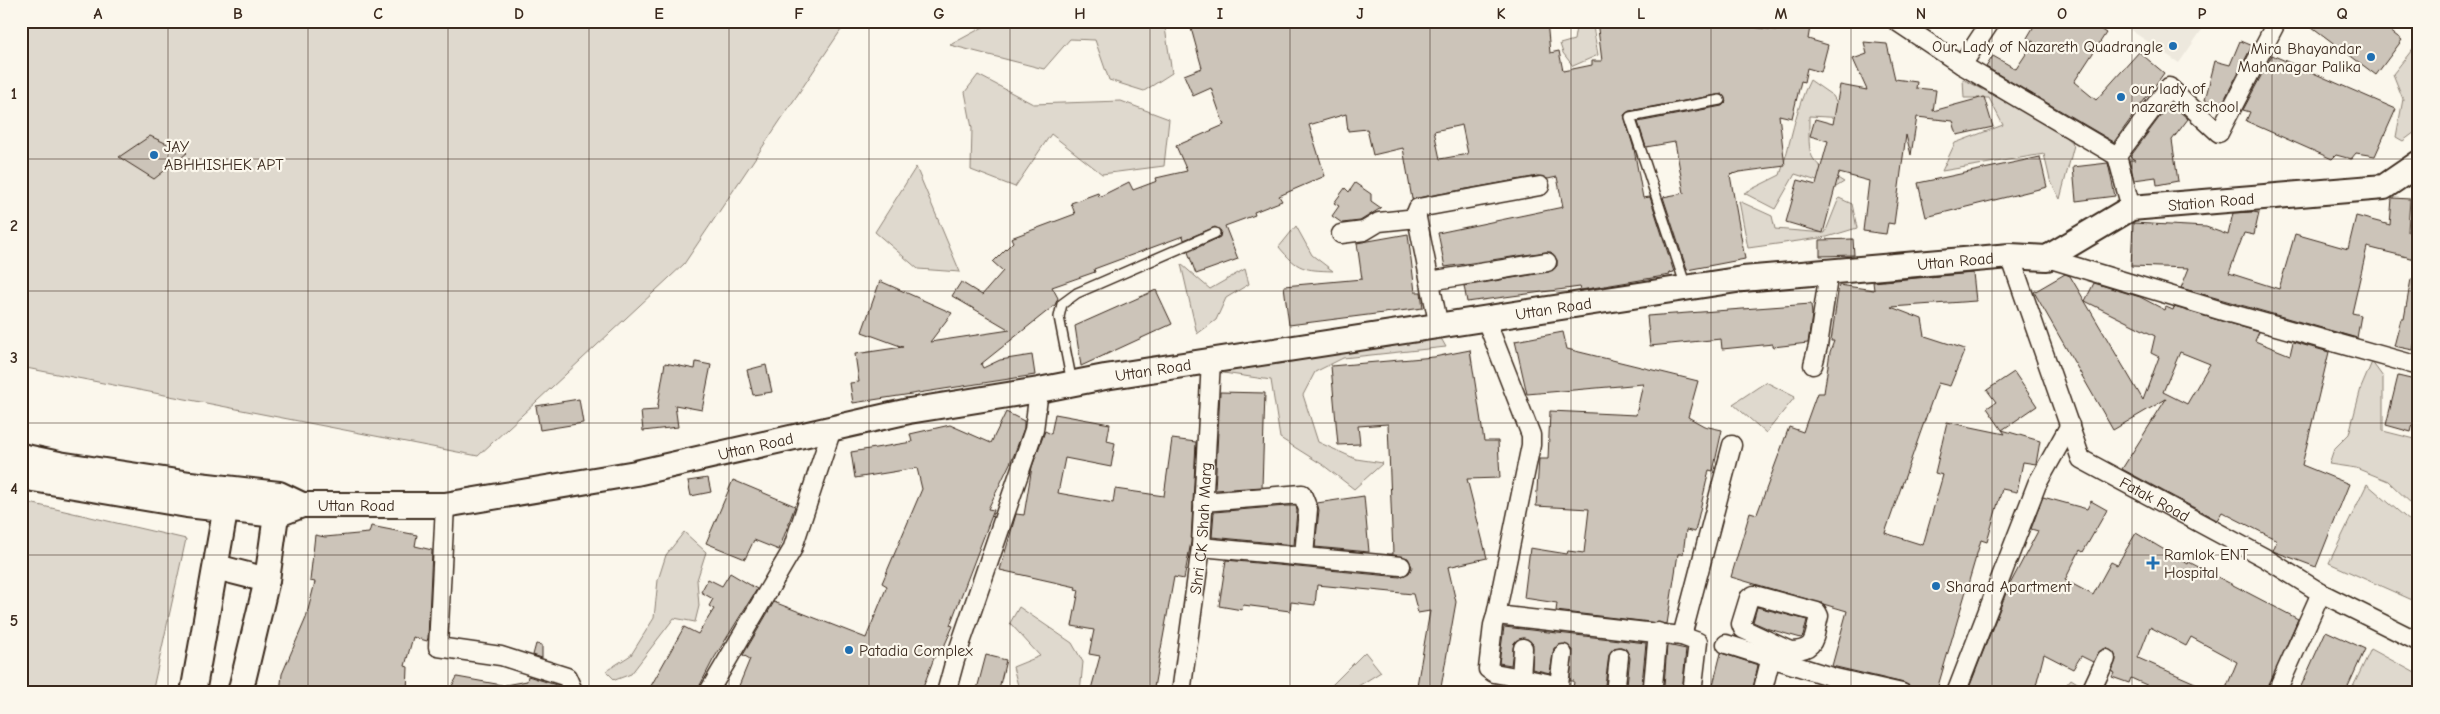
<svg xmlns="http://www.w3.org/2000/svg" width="2440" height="714" viewBox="0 0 2440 714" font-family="'Comic Neue',sans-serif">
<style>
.built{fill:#ede8dd}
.green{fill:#dfd9ce;stroke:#8d8276}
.building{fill:#ccc4b9;stroke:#3b2a1e;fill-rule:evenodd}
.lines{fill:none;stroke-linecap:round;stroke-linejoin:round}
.lane-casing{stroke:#3b2a1e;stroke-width:12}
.street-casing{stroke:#3b2a1e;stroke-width:21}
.secondary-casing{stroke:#3b2a1e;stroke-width:28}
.lane{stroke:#fbf7ec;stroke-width:9}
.street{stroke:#fbf7ec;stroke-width:18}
.secondary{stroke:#fbf7ec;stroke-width:24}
.grid{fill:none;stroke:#3b2a1e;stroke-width:1;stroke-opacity:0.55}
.poi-dot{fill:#1f6fb2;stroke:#fbf7ec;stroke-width:2}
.labels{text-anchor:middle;stroke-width:4.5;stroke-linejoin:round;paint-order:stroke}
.poi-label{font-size:16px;fill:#3b2a1e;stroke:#fbf7ec;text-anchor:start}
.street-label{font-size:16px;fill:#3b2a1e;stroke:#fbf7ec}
.neatline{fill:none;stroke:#3b2a1e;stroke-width:2}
.grid-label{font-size:16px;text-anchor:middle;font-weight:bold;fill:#3b2a1e}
</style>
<rect width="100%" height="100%" fill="#fbf7ec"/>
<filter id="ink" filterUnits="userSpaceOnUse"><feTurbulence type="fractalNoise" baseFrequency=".02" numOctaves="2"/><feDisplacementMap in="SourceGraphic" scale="10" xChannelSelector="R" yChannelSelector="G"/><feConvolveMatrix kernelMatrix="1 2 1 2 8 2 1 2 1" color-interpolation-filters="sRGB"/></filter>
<g filter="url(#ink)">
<path class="built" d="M2135 21H2208L2179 63 2129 29Z"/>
<path class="green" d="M21 21H869L841 30 684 264 478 456 21 367Z
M1004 21H1164L1172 73 1144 91 1109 80 1095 40 1070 39 1044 69 950 45 987 25Z
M1577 21H1592L1598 55 1573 66 1563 53 1560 44 1574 40Z
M2419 41V129L2403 141 2396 137 2403 99 2393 74Z
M978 75 1033 104 1121 101 1169 119 1164 166 1102 174 1051 134 1015 187 971 170 972 128 965 92Z
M1963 79 2056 128 2074 145 2060 199 2050 180 2044 154 1942 171 1955 143 2003 125 1989 98H1964Z
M1810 80 1833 96 1846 118 1809 116C1809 160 1806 159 1844 182L1836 187 1795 174 1775 209 1744 193 1780 175C1791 144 1795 109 1810 80Z
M916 167 960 272 918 269 875 232Z
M1839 198 1852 204 1857 228 1827 237 1748 248 1739 201 1772 216 1775 229 1825 233Z
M1296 226 1312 255 1333 271C1304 270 1298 270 1279 247Z
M1181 264 1210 289 1245 269 1249 284 1226 298 1216 320 1197 334Z
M1438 333 1446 347 1343 358 1315 372 1303 395 1318 442 1356 459 1383 463 1354 489 1323 465 1280 438 1271 380 1210 371Z
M2372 362 2383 377V431L2419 440V511L2388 481 2356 468 2329 464 2334 449 2349 434 2361 388Z
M1766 382 1795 397 1766 433 1733 404Z
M2367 484 2419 529V603L2329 563Z
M21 501 186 539 152 693H21Z
M684 532 706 552 697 580 699 606 695 622 674 618 631 674 615 680 606 671 631 655 654 618 658 580 666 555Z
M1019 607 1072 643 1083 662 1080 693H1020L1013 667 1040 656 1010 623Z
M2371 649 2419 675V693H2350Z
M1365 652 1381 672 1347 693H1324Z
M2071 679 2093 693H2064L2061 691Z"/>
<path class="building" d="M1189 21H1547L1550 53 1559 51 1563 71 1592 65V61H1602L1597 21H1744L1743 26 1776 30 1778 21H1799L1798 25 1810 27 1808 39 1828 45 1821 72 1807 68 1804 82 1801 81 1792 118 1779 115 1785 166 1739 172 1730 175 1745 259 1687 270 1663 197 1684 193 1675 142 1646 147 1638 122 1722 106 1726 102 1722 94 1629 111 1624 115 1634 149 1643 198 1650 197 1674 272 1669 273 1670 275 1581 290 1580 287 1467 302 1464 286 1549 272 1557 266V260L1551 252H1545L1445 267 1438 233 1563 207 1557 177 1548 179 1538 176 1412 199 1403 148 1373 155 1367 129 1348 131 1346 114 1309 125 1325 176 1279 196 1282 201 1254 212 1255 215 1225 226 1238 259 1196 274 1188 252 1220 237 1221 231 1215 227 1184 240 1183 236 1094 269 1095 272 1052 287 1058 298 1055 305 981 364 983 368 1000 360 1032 355 1035 375 853 403 850 383 859 382 855 354 903 347 862 332 880 281 952 313 930 342 1010 330 952 296 961 282 982 295 1003 271 993 262 1013 242 1011 238 1075 214 1071 203 1098 193 1099 197 1129 182 1133 190 1157 181 1156 178 1187 171 1176 146 1224 125 1211 88 1193 96 1184 75 1202 68ZM1462 125 1468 154 1440 159 1434 131Z
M2037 21H2088L2106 33 2074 82 2096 100 2139 52 2164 73 2114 142 1986 67 1993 56 2016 69 2034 42 2027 38Z
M2304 21H2377L2402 40 2376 75Z
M2240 41 2252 46 2222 104 2205 100 2215 61 2230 65Z
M1864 42 1887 44 1895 79 1917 82 1916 88 1936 90 1933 111 1984 97 1993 127 1957 135 1953 121 1917 117 1911 155 1906 135 1894 224 1888 223 1886 234 1863 231 1869 181 1839 173 1823 233 1786 222 1798 180 1816 185 1828 141 1810 136 1815 119 1833 124 1840 85 1867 90 1853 59 1867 54Z
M2272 55 2396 109 2375 156 2356 153 2351 159 2336 155 2332 159 2246 121 2250 112 2243 110Z
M2170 103 2188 119 2172 140 2178 181 2157 185 2156 177 2134 180 2129 160H2135L2130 157Z
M150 136 187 153 154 179 119 157Z
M2040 157 2047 187 1926 217 1918 183Z
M2108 163 2115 196 2076 201 2073 167Z
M1355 183 1371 194V201L1381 208 1360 221 1342 223 1332 216 1339 206 1334 203 1345 188 1349 192Z
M2392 198 2410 199 2408 232 2419 235V260L2367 247 2352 313 2361 315 2357 338 2181 288 2189 268 2131 266 2133 223 2206 227 2228 235 2233 213 2253 212 2259 213 2254 235 2244 233 2229 273 2279 289 2295 234 2348 249 2356 216 2390 225Z
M1408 234 1415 292H1421L1423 308 1289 325 1284 286 1362 279 1357 243Z
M1853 239 1854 255 1820 256V240Z
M1973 273 1976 301 1891 307 1922 319 1925 336 1965 349 1950 386 1938 383 1885 533 1923 545 1943 475 1935 473 1947 422 2005 434 2002 430 2040 441 2036 464 2023 462 2017 492 2002 489 1987 542 1981 540 1936 693H1912L1910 686 1904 683 1832 666 1847 611 1731 577 1750 512 1757 514 1789 427 1803 432 1817 393H1824L1830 352 1834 341H1831L1839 285 1874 290 1873 282Z
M2065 274 2070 276 2143 400 2159 357 2151 353 2155 336 2085 301 2094 283 2140 297 2165 310 2166 307 2173 310 2174 307 2259 332 2255 341 2290 355 2293 342 2329 352 2302 465 2349 484 2316 567 2273 551 2277 540 2222 512 2217 520 2122 469 2166 399 2113 430 2034 292ZM2180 352 2210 364 2187 404 2163 392Z
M2411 279 2419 280V323L2413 350 2394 346 2401 319H2404Z
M1156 290 1172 324 1081 366 1075 326Z
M1811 304 1812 315 1808 343 1773 347V344L1722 349 1721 339 1650 346 1647 316Z
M1563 332 1567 349 1698 381 1688 417 1704 426 1722 430 1713 471 1709 470 1695 532 1686 530 1683 554H1678L1667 624 1556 611 1557 603 1524 598 1530 548 1567 554 1568 551 1584 553 1589 509 1536 506 1539 459H1548L1550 411 1636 415 1643 384 1527 394 1515 341Z
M1470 350 1484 441H1498L1500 478 1467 479 1487 558 1448 567 1456 602 1440 693 1416 691 1430 611 1418 613 1413 594 1317 585 1315 605 1291 602 1290 611 1243 605 1242 610 1219 606 1226 560 1400 577 1409 573 1412 567 1408 558 1387 554H1393L1388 424 1358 426 1360 444 1338 445 1331 366 1434 357Z
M696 362 711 365 702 410 675 405 678 427 643 431 641 411 657 410 665 363 695 369Z
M766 365 772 392 753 395 747 370Z
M2014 372 2037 406 2002 430 1987 408 1996 402 1987 390Z
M2398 376 2419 381V399L2411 432 2386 425Z
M1220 392 1265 393 1262 487 1215 490Z
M579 399 583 423 540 430 536 406Z
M1006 412 1024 421V428L1014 455 988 509 994 510 950 625 953 626 943 649 938 647 921 693H736L750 659 743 655 774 602 866 638 887 586 882 583 922 489 917 468 855 478 851 452 912 442 910 434 950 425 991 443Z
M1055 414 1110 424 1107 441 1115 443 1111 467 1065 458 1058 493 1113 503 1115 489 1164 496 1172 439 1196 442 1191 542 1184 579 1174 577 1153 693H1090L1100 656 1089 654 1094 630 1072 626 1079 590 1075 589 1076 587 1000 570 1016 514 1024 515 1032 467 1045 431 1051 434Z
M708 478 711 492 691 496 688 481Z
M733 480 795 506 779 550 754 540 745 559 706 543Z
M1364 496 1369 552 1315 547 1319 510 1317 503Z
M2043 497 2087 509 2091 501 2107 510 2083 552 2080 550 2065 580 2093 595 2111 562 2117 565 2136 533 2188 564 2189 562 2298 619 2266 693H2224L2237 662 2191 637 2186 646 2150 627 2138 658 2218 693H2164L2131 678 2129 683 2112 677 2114 673 2112 672 2116 658 2114 653 2106 648 2100 651 2093 662 2081 656 2073 669 2044 654 2034 693H1967L2008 588 2038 531 2031 529Z
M1286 506H1296L1297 511 1294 545 1212 537 1214 512Z
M371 526 417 535 415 546 432 550 428 638 427 641 413 637 405 666 408 667 407 693H280L282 674 306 618 315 582 310 581 315 535 325 537 369 533Z
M730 573 757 589 713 660 696 693H647L684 627 698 634 714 609 709 606 713 599 701 592 708 579 722 586Z
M1757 607 1807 620 1803 636 1801 638 1769 629 1753 622Z
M1504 627 1646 643 1642 684 1646 693H1626L1630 658 1626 649 1621 647 1614 648 1609 655 1604 692 1573 690 1574 681H1570L1573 650 1565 644 1554 648 1550 673 1532 669 1533 644 1524 638 1514 643 1511 665 1499 663Z
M2326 631 2365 649 2345 693H2298Z
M536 644 542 645V658L533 655Z
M1667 645 1686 649 1682 693H1660L1664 686Z
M1721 653 1758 665 1752 693H1711Z
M986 655 1006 660 998 693H976Z
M528 676 559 686 562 693H506L505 685 527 681Z
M457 677 502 685V693H448Z
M1827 687 1833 688 1852 693H1825Z"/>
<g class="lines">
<g class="lane-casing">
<path id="lane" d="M1686 287 1630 117 1720 100
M1072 383 1059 317 1062 304 1077 293 1215 233"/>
</g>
<g class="street-casing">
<g id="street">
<path d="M1896 21 1962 65 2117 156"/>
<path d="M1962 65 1991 21"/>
<path d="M2131 208 2117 156 2169 87 2219 133 2277 21"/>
<path d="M1341 234 1364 231 1379 222 1417 218"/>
<path id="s1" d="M2010 256 2081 459 2265 558 2321 593 2419 642"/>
<path d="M2047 258 2229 313 2419 366"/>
<path d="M1430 281 1547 262"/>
<path d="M1486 320 1531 435V445L1496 615 1682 636 1732 445"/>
<path d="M1439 327 1416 213 1418 208 1540 186"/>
<path d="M1813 365 1818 346 1829 271"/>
<path d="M1203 502 1302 494 1308 509 1304 556"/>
<path d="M445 505 438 647 501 656 567 677 574 693"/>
<path d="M1201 547 1401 566"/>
<path d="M1496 615 1493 625 1488 669 1494 673 1547 683 1560 693"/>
<path d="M1682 636 1698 642 1692 693"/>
<path d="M1726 644 1835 678 1902 693"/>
<path d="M1787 662 1790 651C1817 650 1813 639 1819 616L1817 612 1754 595 1749 598 1741 624 1743 629 1790 651"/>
<path d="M1521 678 1523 648"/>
<path d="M1653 685 1658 632"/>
<path d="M1558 692 1563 654"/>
<path d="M708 693 792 550 832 429"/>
<path d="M946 693 955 660 1034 430 1039 390"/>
<path id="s2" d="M1181 693 1201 547 1211 361"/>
<path d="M1615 693 1619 657"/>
<path d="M1762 693 1771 657"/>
<path d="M1956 693 2037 484 2070 425"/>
<path d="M2090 693 2106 659"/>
<path d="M2276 693 2321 593"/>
</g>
</g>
<g class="secondary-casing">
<g id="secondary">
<path d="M21 456 59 464 190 484 279 494 302 505"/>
<path id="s3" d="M21 477 187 505 276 515 302 505H445L636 473 909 411 1039 390 1105 377 1743 279 2010 256 2047 258 2131 208 2384 187 2419 163"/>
<path d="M216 567 267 580"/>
<path d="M193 693 228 495"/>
<path d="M240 693 267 580 278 501"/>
</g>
</g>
<use href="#lane" class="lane"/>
<use href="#street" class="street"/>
<use href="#secondary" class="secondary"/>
</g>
</g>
<path class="grid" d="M168 21V693M308 21V693M448 21V693M589 21V693M729 21V693M869 21V693M1010 21V693M1150 21V693M1290 21V693M1430 21V693M1571 21V693M1711 21V693M1851 21V693M1992 21V693M2132 21V693M2272 21V693M21 159H2419M21 291H2419M21 423H2419M21 555H2419"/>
<g class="poi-dot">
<circle cx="2173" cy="46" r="5"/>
<circle cx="2371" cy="57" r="5"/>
<circle cx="2121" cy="97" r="5"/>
<circle cx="154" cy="155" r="5"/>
<path d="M2150.5 555.5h5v5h5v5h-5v5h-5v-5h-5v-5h5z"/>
<circle cx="1936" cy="586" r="5"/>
<circle cx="849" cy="650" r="5"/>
</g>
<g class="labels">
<g class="poi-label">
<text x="2163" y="52" text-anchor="end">Our Lady of Nazareth Quadrangle</text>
<text x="2361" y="54" text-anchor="end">Mira Bhayandar<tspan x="2361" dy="18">Mahanagar Palika</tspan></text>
<text x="2131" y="94">our lady of<tspan x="2131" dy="18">nazareth school</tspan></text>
<text x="164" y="152">JAY<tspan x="164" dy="18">ABHHISHEK APT</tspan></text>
<text x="2164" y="560">Ramlok ENT<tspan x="2164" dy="18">Hospital</tspan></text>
<text x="1946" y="592">Sharad Apartment</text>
<text x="859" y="656">Patadia Complex</text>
</g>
<g class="street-label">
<text dy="6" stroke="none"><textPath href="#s3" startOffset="2230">Station Road</textPath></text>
<text dy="6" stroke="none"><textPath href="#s3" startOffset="1960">Uttan Road</textPath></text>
<text dy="6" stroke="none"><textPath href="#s3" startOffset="1555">Uttan Road</textPath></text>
<text dy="6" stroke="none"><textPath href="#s3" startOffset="1150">Uttan Road</textPath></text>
<text dy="6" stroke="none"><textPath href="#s3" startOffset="745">Uttan Road</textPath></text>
<text dy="6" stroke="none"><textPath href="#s1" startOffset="299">Fatak Road</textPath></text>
<text dy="6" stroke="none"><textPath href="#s3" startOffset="340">Uttan Road</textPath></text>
<text dy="6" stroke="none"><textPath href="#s2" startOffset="166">Shri CK Shah Marg</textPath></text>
</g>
</g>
<rect width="2440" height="714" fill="none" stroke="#fbf7ec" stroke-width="55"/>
<rect x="28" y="28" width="2384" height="658" class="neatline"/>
<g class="grid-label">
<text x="98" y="19">A</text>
<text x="238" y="19">B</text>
<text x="378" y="19">C</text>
<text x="519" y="19">D</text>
<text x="659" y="19">E</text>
<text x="799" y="19">F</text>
<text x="939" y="19">G</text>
<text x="1080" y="19">H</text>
<text x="1220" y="19">I</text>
<text x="1360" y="19">J</text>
<text x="1501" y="19">K</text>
<text x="1641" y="19">L</text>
<text x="1781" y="19">M</text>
<text x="1921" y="19">N</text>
<text x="2062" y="19">O</text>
<text x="2202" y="19">P</text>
<text x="2342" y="19">Q</text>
<text x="14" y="99">1</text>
<text x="14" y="231">2</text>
<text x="14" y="363">3</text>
<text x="14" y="494">4</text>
<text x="14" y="626">5</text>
</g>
</svg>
